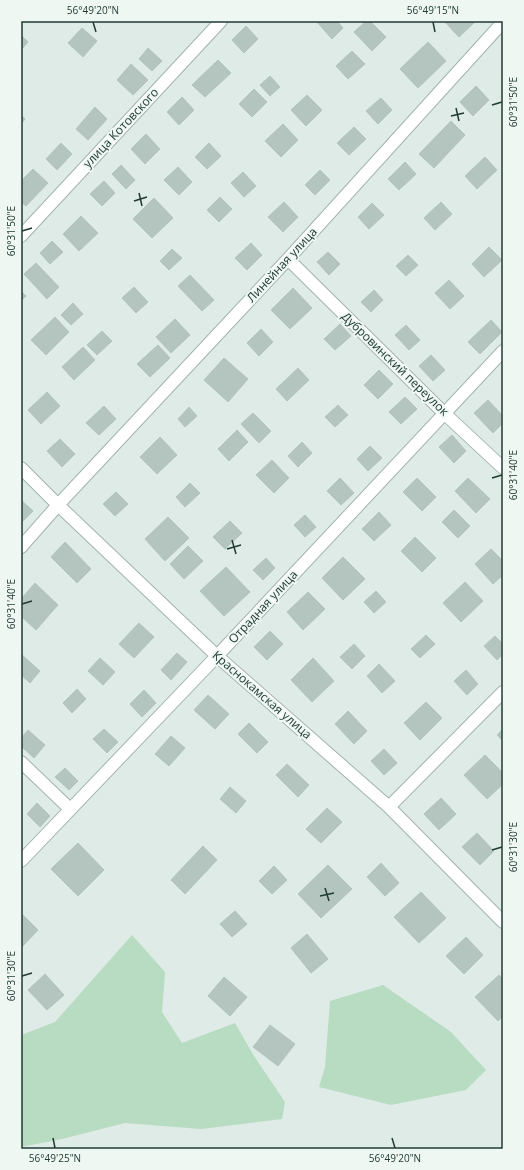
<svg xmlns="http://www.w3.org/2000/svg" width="524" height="1170" viewBox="0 0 524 1170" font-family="'Open Sans',sans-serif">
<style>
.green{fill:#b7dcc2}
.building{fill:#b4c5bf;stroke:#b2c4bd}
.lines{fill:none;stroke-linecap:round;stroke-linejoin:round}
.minor-casing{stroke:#a2b3ad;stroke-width:14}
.tertiary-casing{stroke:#a2b3ad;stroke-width:14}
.minor{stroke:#fff;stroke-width:12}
.tertiary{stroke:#fff;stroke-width:12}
.ticks{fill:none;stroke:#203b34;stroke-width:1.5}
.labels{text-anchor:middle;stroke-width:4;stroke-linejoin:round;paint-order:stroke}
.street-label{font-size:12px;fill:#203b34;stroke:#eff7f3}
.neatline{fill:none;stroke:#203b34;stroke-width:1.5}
.ticks-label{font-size:10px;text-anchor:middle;fill:#203b34}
</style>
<rect width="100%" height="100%" fill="#dfebe6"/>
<path class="green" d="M132 935 165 972 162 1012 182 1043 235 1023 254 1056 285 1102 282 1119 201 1129 125 1123 62 1139 21 1147V1035L55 1022Z
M383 985 451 1032 486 1070 466 1090 391 1105 319 1087 325 1067 330 1001Z"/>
<path class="building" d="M318 21H337L343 28 332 39 317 22Z
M366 21H370L386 37 372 51 354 32Z
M444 21H476L459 37Z
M246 26 258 39 244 53 232 40Z
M82 28 97 41 83 57 68 43Z
M21 35 28 42 21 50Z
M428 42 446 61 418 88 400 69Z
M148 48 162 61 152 71 139 59Z
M352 51 365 64 348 79 336 66Z
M218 60 231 73 205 97 192 85Z
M131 64 148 80 133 95 117 80Z
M270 76 280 87 270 96 260 85Z
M476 86 489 100 473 116 460 102Z
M254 89 267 102 252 117 239 104Z
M307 95 322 110 306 126 291 110Z
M182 97 194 110 179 125 167 112Z
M381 98 392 110 378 124 366 111Z
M95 107 107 119 88 140 76 129Z
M21 115 25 119 21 124Z
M451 121 465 135 434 168 419 154Z
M283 124 298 140 281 157 265 141Z
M354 127 366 139 349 155 337 143Z
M146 134 160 149 145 164 131 149Z
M61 143 72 154 57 170 46 159Z
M209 143 221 156 207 169 195 157Z
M485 157 497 170 477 189 465 176Z
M405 162 416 174 399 190 388 179Z
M121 165 135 180 126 189 112 174Z
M178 167 192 182 179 195 164 180Z
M33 169 48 183 26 206 21 202V181Z
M320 170 330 180 315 195 305 185Z
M243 172 256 186 244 197 231 183Z
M104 181 115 193 102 206 90 194Z
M220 197 232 209 219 222 207 210Z
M154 198 173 218 152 238 133 219Z
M284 202 298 217 283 232 268 217Z
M441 202 452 214 435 230 424 218Z
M372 203 384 215 369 229 358 217Z
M81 216 98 233 79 251 63 234Z
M52 241 63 252 50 264 40 253Z
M251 243 262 255 247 270 235 258Z
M489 247 502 260 484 277 472 264Z
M172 249 182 258 169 270 160 261Z
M328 252 340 264 329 275 317 262Z
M408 255 418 265 406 276 396 266Z
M36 263 59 287 47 299 24 274Z
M190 275 214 300 202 311 178 286Z
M449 280 464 296 450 309 435 293Z
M134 287 148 302 136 313 122 298Z
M293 288 312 308 290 329 271 310Z
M374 290 383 300 371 312 361 302Z
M21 291 26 296 21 301Z
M73 303 83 314 71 325 61 315Z
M55 317 69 332 46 355 31 340Z
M175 319 190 335 171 353 156 337Z
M491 320 502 332 480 354 468 342Z
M340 324 351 336 335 350 324 339Z
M406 325 420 340 409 350 395 335Z
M261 329 273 342 259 356 247 343Z
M102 331 112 341 97 355 87 345Z
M158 345 170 358 150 377 137 364Z
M83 347 95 360 74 380 62 367Z
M431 355 445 370 433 381 419 366Z
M224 358 248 379 228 402 204 380Z
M298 368 309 380 287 401 276 389Z
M379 370 393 384 378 399 364 385Z
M47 392 60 406 41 424 28 410Z
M405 397 417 409 401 424 389 412Z
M488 400 503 416V423L493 433 474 413Z
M338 405 348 415 335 427 325 417Z
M104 406 116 419 99 435 86 423Z
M189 407 197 416 185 427 178 419Z
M253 413 271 431 259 443 241 424Z
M237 430 248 442 229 461 218 449Z
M452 435 466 451 454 463 439 447Z
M160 437 177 455 157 474 140 457Z
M60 439 75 454 62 467 47 451Z
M302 442 312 453 298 467 288 456Z
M370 446 382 458 368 471 357 459Z
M272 460 289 478 274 493 256 475Z
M340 478 354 493 341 505 327 491Z
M417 478 436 497 422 511 403 492Z
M468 478 490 499 476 513 455 491Z
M190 483 200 493 185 507 176 497Z
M116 492 128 504 115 516 103 504Z
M21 500 33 511 21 523Z
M454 510 470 526 458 538 442 522Z
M379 512 391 525 374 541 362 529Z
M305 515 316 527 305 537 294 525Z
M168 517 189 538 165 561 145 539Z
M230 521 242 533 225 549 213 537Z
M415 537 436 558 422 572 401 551Z
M65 542 91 569 77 583 51 557Z
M188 546 203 561 184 579 170 564Z
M491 549 503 561V575L493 584 475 564Z
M343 557 365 579 343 600 322 578Z
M266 558 275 568 263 580 253 570Z
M226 567 250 592 224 616 200 591Z
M465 582 483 601 461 622 443 603Z
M35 583 58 605 36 630 21 616V599Z
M376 591 386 602 374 613 364 602Z
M308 592 325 609 303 630 287 612Z
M139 623 154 637 134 658 119 644Z
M270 631 283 644 267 660 254 647Z
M426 635 435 644 420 658 411 649Z
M495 636 503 644V654L497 660 484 646Z
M354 644 365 656 352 669 340 657Z
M177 653 187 662 171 680 161 670Z
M21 654 40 671 30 683 21 675Z
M100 658 115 672 103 685 88 671Z
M313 658 334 681 312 702 291 680Z
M379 664 395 681 382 693 367 676Z
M466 670 478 684 467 695 454 681Z
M77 689 86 699 72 713 63 703Z
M144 690 156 703 142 717 130 704Z
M208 695 229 714 215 729 194 710Z
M426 702 442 718 420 740 404 723Z
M348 711 367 731 354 744 335 724Z
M249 723 268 742 257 753 238 734Z
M104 729 118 742 107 753 93 739Z
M503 729V741L497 735Z
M28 730 45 745 34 758 21 746V738Z
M171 736 185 748 169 766 155 754Z
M384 749 397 763 384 775 371 761Z
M485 755 503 773V784L487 799 464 775Z
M287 764 309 785 298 797 276 775Z
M65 768 78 781 69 790 55 777Z
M230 787 246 801 236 813 220 799Z
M441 798 456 814 439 830 424 814Z
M37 803 50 816 40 827 27 814Z
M327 808 342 822 321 843 306 829Z
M477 833 494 851 480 865 462 847Z
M78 843 104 870 78 896 51 869Z
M203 846 217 860 185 894 171 880Z
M381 863 399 883 385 896 367 877Z
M328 865 352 889 321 918 298 894Z
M274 866 287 880 272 894 259 881Z
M421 892 446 918 419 943 394 917Z
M235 911 247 924 232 937 220 924Z
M21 913 38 930 21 948Z
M307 934 328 959 311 973 291 948Z
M466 937 483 955 464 974 446 956Z
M45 974 64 995 47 1010 28 990Z
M499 975 503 979V1016L498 1021 475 997Z
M224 977 247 997 230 1016 208 996Z
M270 1025 295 1044 278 1066 253 1047Z"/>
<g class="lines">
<g class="minor-casing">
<path id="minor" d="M21 236 221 21
M288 259 445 414 503 468
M21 547 58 505 288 259 503 22
M21 762 70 809
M389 807 503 692
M21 861 217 656 389 807 503 922"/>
</g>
<g class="tertiary-casing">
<path id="tertiary" d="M21 468 58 505 217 656 503 351"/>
</g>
<use href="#minor" class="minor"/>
<use href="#tertiary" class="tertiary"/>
</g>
<path class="ticks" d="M93 22 96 32M433 22 435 32M492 105 502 102M456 108 459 121M451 116 464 113M139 193 142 206M134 201 147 197M22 231 32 228M492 478 502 475M232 540 236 554M227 549 241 545M22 604 32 601M492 850 502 847M325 888 329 901M320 896 334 893M22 976 32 973M53 1138 55 1148M392 1138 395 1148"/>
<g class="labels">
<g class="street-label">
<text transform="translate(121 128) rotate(-47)" y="4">улица Котовского</text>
<text transform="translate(282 265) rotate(-47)" y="4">Линейная улица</text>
<text transform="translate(395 364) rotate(44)" y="4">Дубровинский переулок</text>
<text transform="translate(263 607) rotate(-47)" y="4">Отрадная улица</text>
<text transform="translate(262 695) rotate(41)" y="4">Краснокамская улица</text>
</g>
</g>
<rect width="524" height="1170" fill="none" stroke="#eff7f3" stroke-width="44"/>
<rect x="22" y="22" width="480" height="1126" class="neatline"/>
<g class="ticks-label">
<text x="93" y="14">56°49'20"N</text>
<text x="433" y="14">56°49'15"N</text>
<text transform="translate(513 102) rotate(-90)" y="4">60°31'50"E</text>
<text transform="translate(11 231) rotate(-90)" y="4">60°31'50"E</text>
<text transform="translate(513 475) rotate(-90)" y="4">60°31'40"E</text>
<text transform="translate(11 604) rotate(-90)" y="4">60°31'40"E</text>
<text transform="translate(513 847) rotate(-90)" y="4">60°31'30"E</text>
<text transform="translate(11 976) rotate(-90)" y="4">60°31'30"E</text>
<text x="55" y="1162">56°49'25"N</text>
<text x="395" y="1162">56°49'20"N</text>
</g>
</svg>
